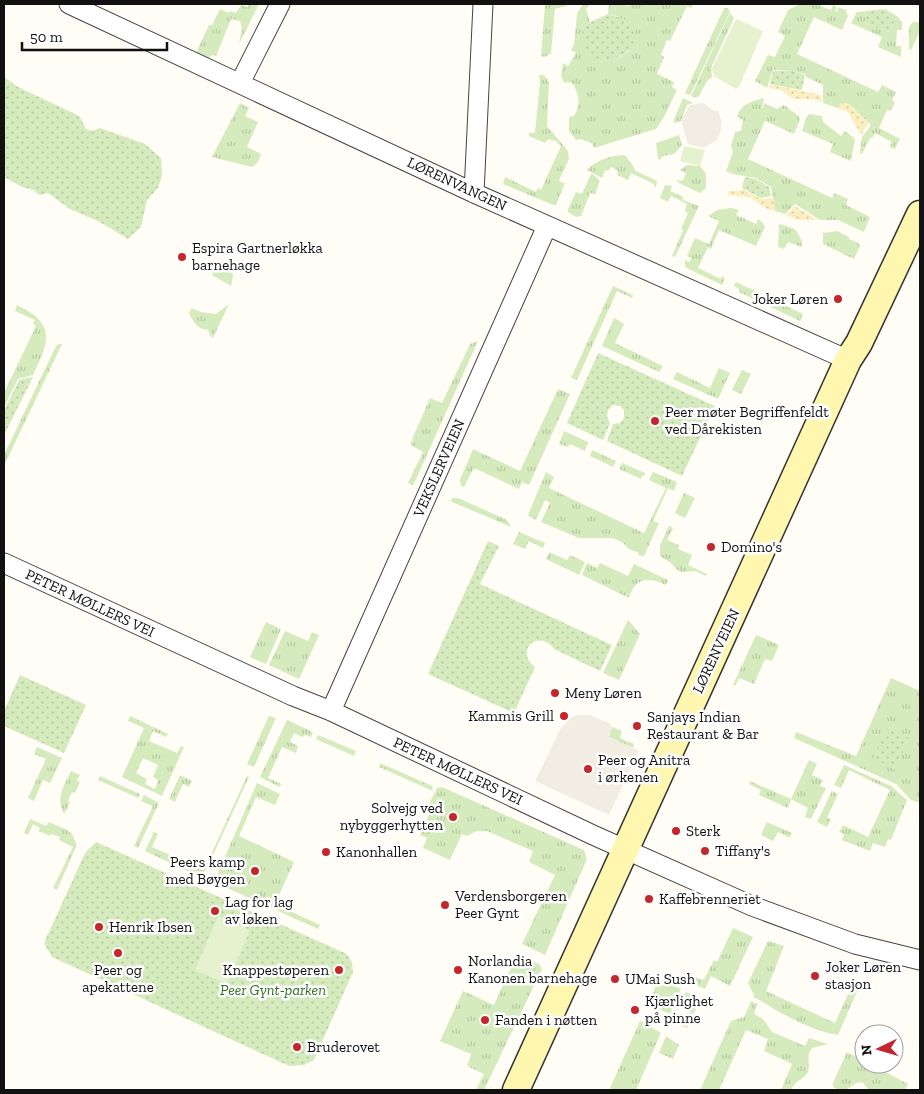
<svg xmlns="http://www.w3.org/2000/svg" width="924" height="1094" viewBox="0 0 924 1094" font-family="'Zilla Slab',serif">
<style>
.grass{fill:url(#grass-tufts);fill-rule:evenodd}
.sand{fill:url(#sand-dots)}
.park{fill:url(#park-dots)}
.pitch{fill:#e6f2cf}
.plaza{fill:#f1ede2}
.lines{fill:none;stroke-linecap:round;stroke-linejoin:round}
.street-casing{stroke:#444;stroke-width:21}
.secondary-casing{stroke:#333;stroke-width:29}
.street{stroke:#fff;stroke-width:19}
.secondary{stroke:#fff6b0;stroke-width:26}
.poi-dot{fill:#c4262e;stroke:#fff;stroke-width:2}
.labels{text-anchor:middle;stroke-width:5;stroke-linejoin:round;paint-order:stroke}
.street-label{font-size:15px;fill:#111;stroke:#fff}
.poi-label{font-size:15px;fill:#111;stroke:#fff;text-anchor:start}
.park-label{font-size:15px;font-style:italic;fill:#2f6b1f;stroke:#fff}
</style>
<defs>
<pattern id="grass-tufts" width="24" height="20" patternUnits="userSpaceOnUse" patternTransform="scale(1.25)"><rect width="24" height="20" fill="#d5ebbd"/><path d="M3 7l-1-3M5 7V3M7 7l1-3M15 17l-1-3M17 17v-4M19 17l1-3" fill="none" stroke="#b6c8a1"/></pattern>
<pattern id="sand-dots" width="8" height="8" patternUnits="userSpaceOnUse" patternTransform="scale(1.25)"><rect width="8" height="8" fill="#fbeec1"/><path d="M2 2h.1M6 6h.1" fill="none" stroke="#d6cba5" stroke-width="1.8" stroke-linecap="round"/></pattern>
<pattern id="park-dots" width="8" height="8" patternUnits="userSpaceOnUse" patternTransform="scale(1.25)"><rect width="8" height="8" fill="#d5ebbd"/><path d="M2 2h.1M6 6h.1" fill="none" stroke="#b6c8a1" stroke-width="1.8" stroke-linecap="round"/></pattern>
</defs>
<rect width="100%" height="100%" fill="#fffdf5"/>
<path class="grass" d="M249 4H259L239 44 242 28 240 21 231 19 216 56 212 55 208 59 196 53 209 25H212L220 9 229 13 230 11 236 13 241 5 247 7Z
M545 4H568L566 6 555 9 551 53 545 57 541 56Z
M583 4H590L586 9 590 22 582 29 589 57 600 62 620 57 629 51 617 16 608 14 609 4H625L626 6 635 4H693L691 8 687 6 670 41 667 40 661 55 664 57 657 74 674 82 672 87 677 90 664 117 656 129 594 148 592 143 580 139 576 140 569 131V117L574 116C581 106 579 92 572 83L568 82 564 83 561 76 563 63 568 66 576 53 571 50 574 44 577 14Z
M800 4H816L831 10 833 5 836 6V12H837L838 7 846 10 848 16 842 30 814 17 797 54 878 92 882 85 896 92 892 100 895 102 891 111 887 110 879 128 900 139 895 149 890 147 892 142 875 133 872 138H870L862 154 860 153 862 137 871 125 850 105 842 102 838 108 823 103V85L806 77 805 74 793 71 774 70V66L767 88 755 81 768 55 775 57 785 36 778 32 788 10Z
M724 8H728L730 12 690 95 685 93Z
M866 11 865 23 889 32 897 16 902 22V30H897L896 46H901V57L878 47 882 37 851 23 857 12Z
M730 13 734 18 711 68 712 77 707 81 699 96 695 98 691 96Z
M913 22H920V31L911 50 909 49V27Z
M539 75H544L549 82 547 126 568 151 569 159 559 180 562 183H565L556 205H553L503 184 505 177 536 192 538 188 541 190 561 146 556 141 548 139 545 143 529 136V133H535L540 82Z
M683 98 693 103 687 105 681 121 674 123V119Z
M764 98 762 108H763L764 103 777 109 784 105 800 117 799 122 794 134 765 121 748 159 832 198 835 193 848 199 846 205 870 217 864 232 838 220H820L795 204 785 214 775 211 771 187 756 178 733 174 726 171 733 152 731 146 735 132 741 131 743 120 737 117C740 104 753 101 764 98Z
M240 103 249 108 245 116 258 122 247 147 261 154 258 162 252 167 212 157Z
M809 114 822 116 823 122 841 136 845 131 855 139 851 161 830 152 833 144 802 131 806 118Z
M679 135 682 145 674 154 662 156 660 160 658 159 656 143Z
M623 155 626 156 636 171 657 181 656 187 654 186V184L631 173 628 180 617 175 618 171 611 167 608 171 605 170 602 178 587 170C597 160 609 156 623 155Z
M687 165 700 166 706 174V188L700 193 679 183 676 179 680 181 683 180 686 173 680 170Z
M591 174 594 175 600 181 595 194 590 193 581 216 576 217 568 212V209L576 192 582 194Z
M665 185 672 186 670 191 683 197V200L699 206 675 257 672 256 683 230 681 229 688 213 685 211 687 204 671 196 668 202 660 198Z
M732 208 739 210 736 215 756 224 758 219 762 222 765 227 756 246 719 230 711 249 708 247 698 268 721 279 722 276 725 278 722 285 687 268 685 266V260L689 262 691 260V258L687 256 695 238 709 244 719 221 708 216 717 210Z
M779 224 795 229 801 239 802 247 788 242 784 249 778 247Z
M837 231 849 237V239L858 243 860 246 854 259 823 244V233Z
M229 259 233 276 231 286 212 275 214 270Z
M736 282 803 314 800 321 739 292V289L734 286Z
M613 286 633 295 632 298 617 291 577 380 571 378Z
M229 304 213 338 211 337 208 330C197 329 193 322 189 313L192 308 201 312 216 314Z
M17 305C57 324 49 342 33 375L18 379 4 407V393L36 326 33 324 35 320 15 311Z
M614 318 624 324 615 343 663 366 659 372 602 346Z
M478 341 413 486 408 483 423 452 411 445 413 437 430 398 442 403 470 344Z
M59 344H62L4 466V455L56 346Z
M719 368 730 373 718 399 673 379 677 372 710 388Z
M742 370 751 374 741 394 732 390Z
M558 389 570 394 529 485 522 482 519 489 474 468 464 487 461 486 460 480 473 449 520 471Z
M564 431 588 442 585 451 570 444 568 447 559 444Z
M592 450 616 461 613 467 590 456Z
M622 463 645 473 644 476 642 475 641 479 619 469Z
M546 472 554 477 549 488 644 533 666 488 649 480 653 472 677 482 674 491 668 488 653 521 659 523 644 556 638 555 639 553 629 549 622 542 612 538H579L541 522 550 503 545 500 536 520 528 515Z
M684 493 695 498 685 518 675 513Z
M453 498H458L507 520 511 527 450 501Z
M669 526 673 528 667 540 679 545 678 549 692 555 688 565 707 574 706 576 695 571 681 572 676 569 671 563 660 556V545Z
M519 532 545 543 543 548 529 541 525 549 513 544Z
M549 552 567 560 570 555 585 562 579 575 546 559Z
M587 563 597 568 600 563 628 576 634 564 668 580 666 585C649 577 635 577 629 598L582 575Z
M628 620 640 634 619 680 603 673Z
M266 622 281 629 266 664 250 657Z
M285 631 308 641 312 632 319 635 299 679 269 665Z
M756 635 779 645 772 661 765 659 754 684 739 678 735 686 733 685Z
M891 678 920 691V803L911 800 896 784 794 738 796 732 856 756Z
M130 716 168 734 166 737 153 731 149 741 177 753 181 746 184 747 162 796 122 777 144 728 128 721ZM143 758 158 765 153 777 158 780 155 789 145 784 147 779 136 773Z
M269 716 276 718 254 767 247 764Z
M287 720 313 732 311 737 305 735 302 737 294 733 290 742 298 746 296 753 282 747 268 778 281 784 279 787 260 777Z
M612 727 622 731 620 738 634 744 633 748 609 737Z
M318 735 356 751 354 756 316 739Z
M37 747 62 758 50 783 43 780 34 801 28 798 46 759 34 754Z
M809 760 817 764 812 775 823 780 820 786 826 788 811 819 805 817 808 808 791 799 788 808 759 795 761 790 749 784 750 781 791 799Z
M380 763 432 786 433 791 379 767Z
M844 765 891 786 907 800 891 840 888 839 885 847 873 843 870 851 842 840 844 834 839 832 843 825 868 837 890 790 849 770 841 788 834 785Z
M71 771 80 775 77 780 80 782 75 793 72 792 68 801 70 803 64 814C55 798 64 786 71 771Z
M180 775 192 781 189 787 183 784 175 802 169 799Z
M100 776 140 794 138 798 98 780Z
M247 776 249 777 207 868 203 872 192 873 145 851 154 832 158 834 152 847 203 870H204Z
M257 783 280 794 275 805 256 797 239 836 294 862 275 904 320 925 318 929 214 882Z
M442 787 584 850 587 859 545 955 522 944 555 875 529 862 533 851 487 831H477L467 836 462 834 450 860 423 848 427 838 420 835 433 806 429 804 437 788Z
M832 791 838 794 827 818 831 819 827 827 817 822Z
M144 795 159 803 138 848 134 846 153 806 141 801Z
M30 819 46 826 49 822 67 830 72 834 76 843V847L57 890 53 888 73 847 59 840 60 837 51 834 50 836 39 831 40 828 33 824 28 835 24 833Z
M767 822 792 833 790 838 778 832 773 841 761 835Z
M733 928 753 937 730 986 711 976 705 989 689 982 692 976 704 980 714 960 717 962Z
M768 941 784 946 766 991 835 1023 855 979 861 982 838 1035C818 1032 798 1022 781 1013 771 1008 763 1001 753 997L754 995 748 983Z
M517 954 539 964 542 969 484 1090H476L484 1074 467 1066 471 1054 440 1041 463 991 494 1005Z
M659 979 681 989 670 1014 648 1004Z
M686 992 701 999 687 1028 672 1022 675 1016 686 1020 693 1005 682 1000Z
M751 1001 757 1004 754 1014 763 1019 772 1032 805 1046 809 1038 828 1044 812 1048C805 1056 811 1064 808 1072 805 1079 795 1080 791 1090H781L792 1064 764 1051 768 1039 746 1030 719 1090H700L731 1021 744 1017Z
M640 1021 661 1033 636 1090H616L610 1088Z
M666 1036 679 1045 673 1059 659 1053Z
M847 1052 864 1061V1064H870L908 1084 905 1090H869L862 1082 856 1083 846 1090H839L833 1087V1083Z"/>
<path class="sand" d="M770 84 821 95 822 102 814 99H793L781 90 769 88Z
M842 102 850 105 869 123 861 135 848 112 838 108Z
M742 189 761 199 774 198 775 211 765 208 750 197 728 195 729 191H740Z
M795 206 817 220H799L786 215Z"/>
<path class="park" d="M885 9 897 16 889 32 865 23 866 11Z
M608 14 629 21 636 28C635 47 627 56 609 60 604 61 598 63 593 61 587 58 582 36 582 29L590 22Z
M773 71H793L805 75 802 90 770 84Z
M4 77 18 87 75 114 80 117 86 129 93 131 100 128 145 144 161 158 162 176 158 188 147 200 141 227 128 239 100 222 70 209 48 193 39 195 34 190 22 187 4 177Z
M745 177 756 179 769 187 771 196 761 198 742 188Z
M598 353 715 406 682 476 607 441 613 424 620 423 624 418V410L620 406 613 405 608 410 607 417 610 423 603 440 567 423Z
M33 377 4 435V411L19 380Z
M488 541 499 546 480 584 612 645 600 671 554 649C538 628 514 651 535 667L514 713 428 674Z
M20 675 86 705 64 753 4 726V711Z
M886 728 909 738 895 770 873 758Z
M96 842 347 954 352 963 353 972 314 1060 304 1065 289 1066 52 957 44 943 85 853Z"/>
<path class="pitch" d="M736 19 763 31 739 87 736 89 714 76 712 69Z
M684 146 705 150 700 166 680 161Z
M218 916 250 930 227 984 195 970Z"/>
<path class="plaza" d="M703 103 714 111 718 110 722 123 721 124V130L717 140 704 148 688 144 681 120 690 105Z
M579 715H589L609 723 612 727 609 737 639 751 609 815 535 781 561 728 572 717Z"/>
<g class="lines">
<g class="street-casing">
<path id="street" d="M69 4 474 193 848 360
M240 83 280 4
M474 193 483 4
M4 563 293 696 331 711 593 835 752 906 855 944 920 960
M331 711 547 226"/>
</g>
<g class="secondary-casing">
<path id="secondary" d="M516 1090 848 360 859 343 920 214"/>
</g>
<use href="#street" class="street"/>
<use href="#secondary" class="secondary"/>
</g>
<g class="poi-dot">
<circle cx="182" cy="257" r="5"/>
<circle cx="838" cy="299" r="5"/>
<circle cx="655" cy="421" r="5"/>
<circle cx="711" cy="547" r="5"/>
<circle cx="555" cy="693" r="5"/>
<circle cx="564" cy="716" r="5"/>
<circle cx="637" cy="726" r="5"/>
<circle cx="588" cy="769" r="5"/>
<circle cx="453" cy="817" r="5"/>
<circle cx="676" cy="831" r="5"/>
<circle cx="705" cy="851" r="5"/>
<circle cx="326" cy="852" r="5"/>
<circle cx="255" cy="871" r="5"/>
<circle cx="649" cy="899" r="5"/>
<circle cx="445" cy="905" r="5"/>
<circle cx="215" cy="911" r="5"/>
<circle cx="99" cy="927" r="5"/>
<circle cx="118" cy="953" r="5"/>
<circle cx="339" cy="970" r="5"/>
<circle cx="458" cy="970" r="5"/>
<circle cx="815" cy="976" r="5"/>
<circle cx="615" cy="979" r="5"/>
<circle cx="635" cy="1010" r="5"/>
<circle cx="485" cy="1020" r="5"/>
<circle cx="297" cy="1047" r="5"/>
</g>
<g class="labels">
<g class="street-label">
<text transform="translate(457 184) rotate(25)" y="5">LØRENVANGEN</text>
<text transform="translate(439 468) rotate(-66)" y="5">VEKSLERVEIEN</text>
<text transform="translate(90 603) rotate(25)" y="5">PETER MØLLERS VEI</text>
<text transform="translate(716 651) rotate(-65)" y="5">LØRENVEIEN</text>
<text transform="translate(458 771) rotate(25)" y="5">PETER MØLLERS VEI</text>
</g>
<g class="poi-label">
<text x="192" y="253">Espira Gartnerløkka<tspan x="192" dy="17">barnehage</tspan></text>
<text x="828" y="304" text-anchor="end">Joker Løren</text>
<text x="665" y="417">Peer møter Begriffenfeldt<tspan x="665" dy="17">ved Dårekisten</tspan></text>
<text x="721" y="552">Domino's</text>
<text x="565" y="698">Meny Løren</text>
<text x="554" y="721" text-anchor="end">Kammis Grill</text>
<text x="647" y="722">Sanjays Indian<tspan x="647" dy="17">Restaurant &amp; Bar</tspan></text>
<text x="598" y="765">Peer og Anitra<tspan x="598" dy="17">i ørkenen</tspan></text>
<text x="443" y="813" text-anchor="end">Solvejg ved<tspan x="443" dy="17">nybyggerhytten</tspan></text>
<text x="686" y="836">Sterk</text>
<text x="715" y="856">Tiffany's</text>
<text x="336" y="857">Kanonhallen</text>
<text x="245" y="867" text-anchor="end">Peers kamp<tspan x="245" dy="17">med Bøygen</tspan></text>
<text x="455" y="901">Verdensborgeren<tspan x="455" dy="17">Peer Gynt</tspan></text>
<text x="659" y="904">Kaffebrenneriet</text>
<text x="225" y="907">Lag for lag<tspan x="225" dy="17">av løken</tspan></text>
<text x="109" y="932">Henrik Ibsen</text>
<text x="468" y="966">Norlandia<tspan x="468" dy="17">Kanonen barnehage</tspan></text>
<text x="825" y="972">Joker Løren<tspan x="825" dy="17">stasjon</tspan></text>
<text x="118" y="975" text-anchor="middle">Peer og<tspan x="118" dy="17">apekattene</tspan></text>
<text x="329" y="975" text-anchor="end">Knappestøperen</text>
<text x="625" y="984">UMai Sush</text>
<text x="645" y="1006">Kjærlighet<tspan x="645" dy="17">på pinne</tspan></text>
<text x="495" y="1025">Fanden i nøtten</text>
<text x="307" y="1052">Bruderovet</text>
</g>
<g class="park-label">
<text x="273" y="995">Peer Gynt-parken</text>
</g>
</g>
<rect width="924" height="1094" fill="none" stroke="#111111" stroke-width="10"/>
<g transform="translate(879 1049) rotate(265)"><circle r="24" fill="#ffffff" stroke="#a0a0a0"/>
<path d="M0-4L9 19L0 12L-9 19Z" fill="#c4262e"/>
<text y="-8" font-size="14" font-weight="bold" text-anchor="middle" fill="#111111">N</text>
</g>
<path d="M22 42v8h145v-8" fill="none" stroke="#111111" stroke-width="2.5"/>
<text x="30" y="42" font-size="15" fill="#111111" stroke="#ffffff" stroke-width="4" paint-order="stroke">50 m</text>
</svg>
